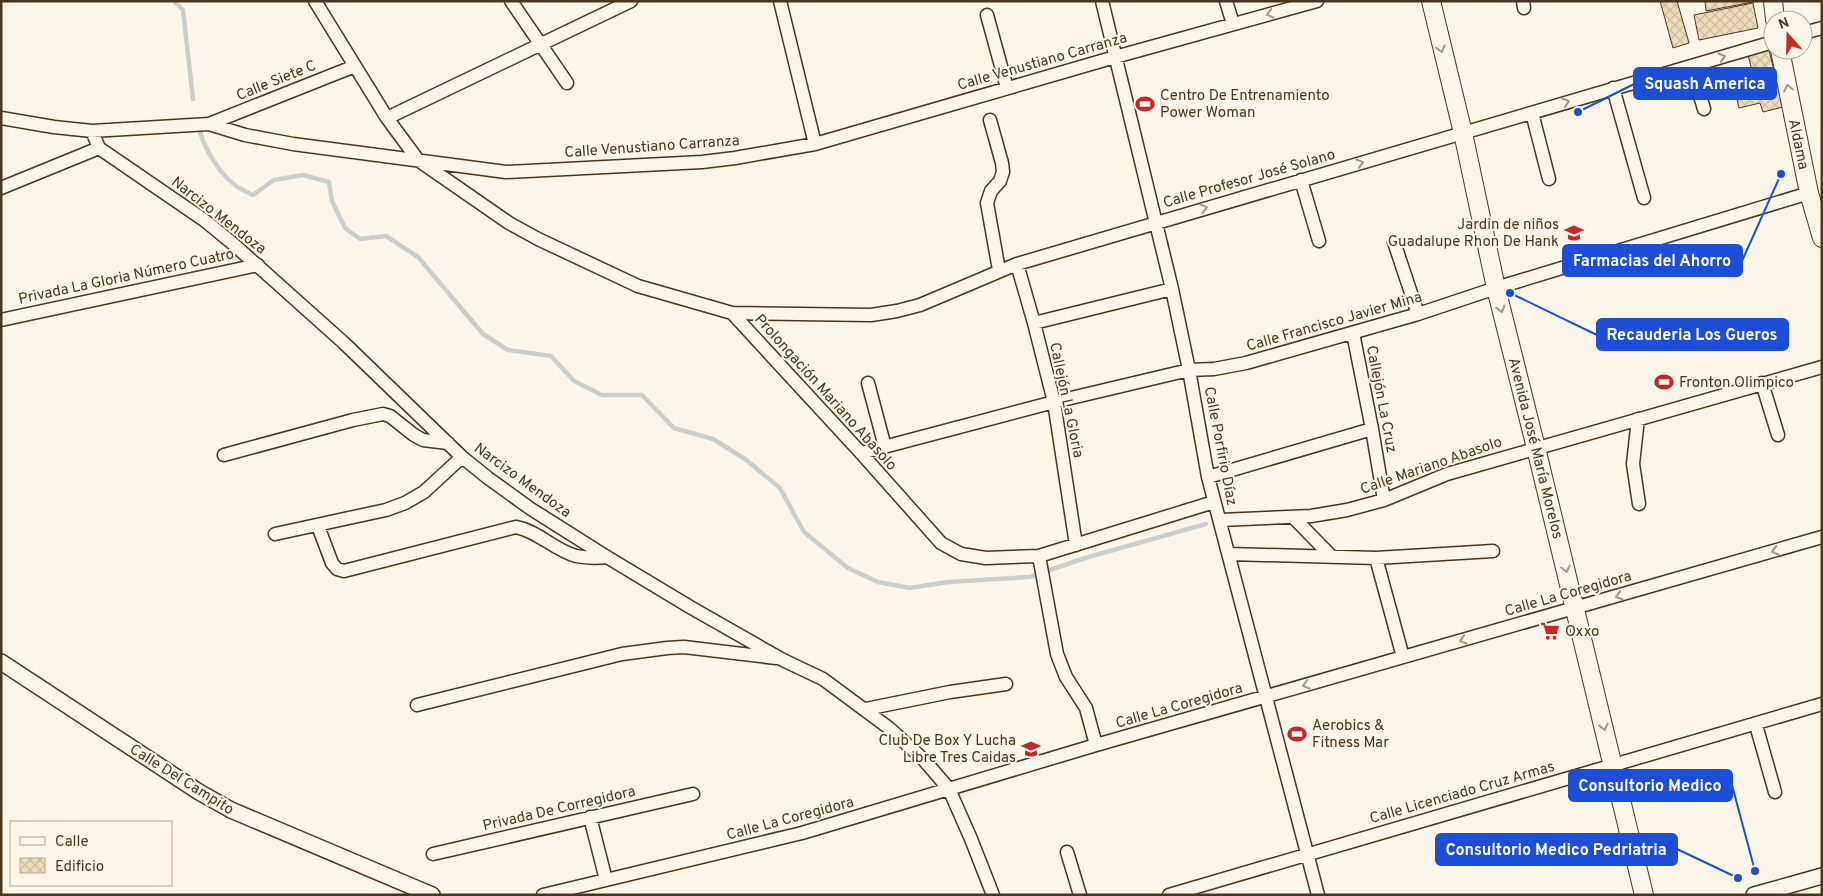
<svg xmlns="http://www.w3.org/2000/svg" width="1823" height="896" viewBox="0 0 1823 896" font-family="Overpass,sans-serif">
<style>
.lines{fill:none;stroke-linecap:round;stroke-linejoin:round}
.stream{stroke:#c9cecd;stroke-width:4.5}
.building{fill:url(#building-cross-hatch);stroke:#4a3520}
.minor-casing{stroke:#4a3520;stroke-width:15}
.tertiary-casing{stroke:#4a3520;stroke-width:18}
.secondary-casing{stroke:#4a3520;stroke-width:20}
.minor{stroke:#fbf6e9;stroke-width:12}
.tertiary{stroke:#fbf6e9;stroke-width:15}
.secondary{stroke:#fbf6e9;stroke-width:18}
.oneway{stroke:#a29684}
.labels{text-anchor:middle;stroke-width:4;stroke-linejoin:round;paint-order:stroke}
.street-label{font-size:15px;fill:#4a3520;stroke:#fbf6e9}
.poi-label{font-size:15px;fill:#4a3520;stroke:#fbf6e9;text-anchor:start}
.leader{fill:none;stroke:#1d4ed8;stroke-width:2}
.callout-dot{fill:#1d4ed8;stroke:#fbf6e9;stroke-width:2}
.callout{fill:#1d4ed8;stroke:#1d4ed8;stroke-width:2}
.callout-label{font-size:16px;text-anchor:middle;font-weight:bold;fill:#fff}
</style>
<defs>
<pattern id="building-cross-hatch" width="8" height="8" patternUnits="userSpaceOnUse" patternTransform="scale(1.25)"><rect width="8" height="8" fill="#ecdcbc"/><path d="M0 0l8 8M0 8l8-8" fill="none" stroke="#ccbda1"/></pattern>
</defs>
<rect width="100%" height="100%" fill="#fbf6e9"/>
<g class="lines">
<path class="stream" d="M174 1 183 10 193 99
M200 132C206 151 219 173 235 185 240 189 247 192 253 195L274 180 303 175 329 182 332 201 345 228 360 239 386 236 418 257 483 334 508 350 551 356 574 381 602 395H642L674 428 713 439 745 459 780 488 804 532 848 568 878 582 910 588 948 582 1030 577 1085 558 1206 524"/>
</g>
<path class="building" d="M1660 1H1677L1689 43 1673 48Z
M1705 1H1758L1706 11Z
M1753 3 1758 28 1699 40 1694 15Z
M1768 46 1783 107 1763 112 1760 103 1739 108 1736 95 1757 90 1747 51Z"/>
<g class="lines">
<g class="minor-casing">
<path id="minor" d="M315 1 387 118 418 160 509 223 538 239 638 286 732 313 861 453 941 543 961 554 986 558 1039 556 1214 502
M511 1 567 83
M780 1 815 144
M1102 1 1172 289 1189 370 1208 477 1318 895
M1226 1 1233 24
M1523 1 1524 8
M987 15 1007 88
M1803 33 1822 28
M1691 66 1704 109
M1613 88 1644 198
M1532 113 1549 179
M1 118 54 127 92 131 209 124 245 135 293 144 506 172 702 162 735 158 815 144 1115 57 1317 1
M387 118 631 1
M990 120 1002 163 1003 172 1000 181 991 191 987 203 999 270
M209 124 355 66
M92 131 99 148 204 220 231 242 344 343 462 457 488 478 531 509 607 557 690 607 783 660 823 679 889 728 924 760 949 789 971 839 993 895
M1301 180 1319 241
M1 188 99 148
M1394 242 1418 314
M1017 264 1034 323 1054 402 1076 545
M732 313 871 315 897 311 920 305 1017 264 1773 42
M1 320 258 265
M1034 323 1172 289
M1353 333 1372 429 1384 500
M868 383 885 447
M1762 383 1778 435
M1638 419 1633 464 1639 504
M861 453 1054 402 1189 370 1214 369 1246 363 1418 314 1496 288 1809 193
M224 455 353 420 383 414 390 416 414 435 423 440 448 443
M1208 477 1372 429
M1293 517 1332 557
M1220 520 1311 516 1347 510 1384 500 1447 474 1822 367
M318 526 332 563 337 569 344 571 516 527C538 531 554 550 576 556 586 558 597 558 607 557
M275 534 386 510 405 503 424 492 462 457
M1229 554 1376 558 1493 551
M1039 556 1057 654 1066 677 1086 708 1096 745
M1376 558 1403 657
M417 705 622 654 667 648 684 647 776 658
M866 709 950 692 1006 684
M1756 725 1775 792
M590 817 606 880
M1067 852 1080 895
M433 854 693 794
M543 895 802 833 1096 745 1822 537
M1169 895 1822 704"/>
</g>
<g class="tertiary-casing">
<path id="tertiary" d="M1 662 199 792 231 810 432 895
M1754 895 1822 876"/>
</g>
<g class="secondary-casing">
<path id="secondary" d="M1431 1 1463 133 1496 288 1536 448 1644 895
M1773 1 1775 20
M1780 50 1809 193 1822 238"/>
</g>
<use href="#minor" class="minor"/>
<use href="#tertiary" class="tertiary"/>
<use href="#secondary" class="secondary"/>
</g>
<defs><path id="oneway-chevron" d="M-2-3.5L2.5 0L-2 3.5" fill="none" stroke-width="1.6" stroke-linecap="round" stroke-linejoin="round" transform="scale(1.25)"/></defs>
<g class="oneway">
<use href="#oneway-chevron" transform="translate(1270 14) rotate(165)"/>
<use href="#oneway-chevron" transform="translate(1441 49) rotate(76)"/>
<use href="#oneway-chevron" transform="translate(1722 57) rotate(-16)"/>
<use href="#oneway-chevron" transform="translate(1788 88) rotate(-102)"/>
<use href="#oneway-chevron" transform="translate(1566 102) rotate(-17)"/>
<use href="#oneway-chevron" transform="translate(1360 163) rotate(-16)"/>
<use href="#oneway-chevron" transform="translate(1204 208) rotate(-16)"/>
<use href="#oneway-chevron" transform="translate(1501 309) rotate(76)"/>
<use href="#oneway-chevron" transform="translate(1775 551) rotate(164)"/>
<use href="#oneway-chevron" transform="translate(1566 569) rotate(77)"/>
<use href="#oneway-chevron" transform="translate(1619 596) rotate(164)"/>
<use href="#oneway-chevron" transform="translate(1463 640) rotate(164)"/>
<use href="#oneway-chevron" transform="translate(1306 685) rotate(164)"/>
<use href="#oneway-chevron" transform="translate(1604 727) rotate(76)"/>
</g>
<defs>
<g id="stadium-bare" transform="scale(1.5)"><path d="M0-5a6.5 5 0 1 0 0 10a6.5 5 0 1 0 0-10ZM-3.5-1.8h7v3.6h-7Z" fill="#c62828" stroke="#fbf6e9" stroke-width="2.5" paint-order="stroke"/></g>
<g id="school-bare" transform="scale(1.5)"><path d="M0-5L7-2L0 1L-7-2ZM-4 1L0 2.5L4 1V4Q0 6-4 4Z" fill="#c62828" stroke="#fbf6e9" stroke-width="2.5" paint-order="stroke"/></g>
<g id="supermarket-bare" transform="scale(1.5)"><path d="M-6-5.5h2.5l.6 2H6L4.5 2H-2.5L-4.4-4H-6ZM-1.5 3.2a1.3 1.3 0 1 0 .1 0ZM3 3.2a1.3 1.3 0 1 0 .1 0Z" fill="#c62828" stroke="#fbf6e9" stroke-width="2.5" paint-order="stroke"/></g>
</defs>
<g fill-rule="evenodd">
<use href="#stadium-bare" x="1145" y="104"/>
<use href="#school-bare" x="1574" y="233"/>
<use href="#stadium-bare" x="1664" y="382"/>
<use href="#supermarket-bare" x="1550" y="631"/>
<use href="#stadium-bare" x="1297" y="734"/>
<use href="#school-bare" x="1031" y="749"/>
</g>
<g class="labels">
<g class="street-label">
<text transform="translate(1042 61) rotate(-16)" y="5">Calle Venustiano Carranza</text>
<text transform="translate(276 80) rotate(-22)" y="5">Calle Siete C</text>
<text transform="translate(1799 144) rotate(78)" y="5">Aldama</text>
<text transform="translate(652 146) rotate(-4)" y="5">Calle Venustiano Carranza</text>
<text transform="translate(1249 178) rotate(-16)" y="5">Calle Profesor José Solano</text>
<text transform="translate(219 215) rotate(38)" y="5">Narcizo Mendoza</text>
<text transform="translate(126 276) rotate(-12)" y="5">Privada La Gloria Número Cuatro</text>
<text transform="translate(1334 321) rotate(-16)" y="5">Calle Francisco Javier Mina</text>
<text transform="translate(826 392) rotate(48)" y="5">Prolongación Mariano Abasolo</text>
<text transform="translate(1382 399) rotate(79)" y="5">Callejón La Cruz</text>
<text transform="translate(1067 400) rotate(78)" y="5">Callejón La Gloria</text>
<text transform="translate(1221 446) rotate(79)" y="5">Calle Porfirio Díaz</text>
<text transform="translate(1536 448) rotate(76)" y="5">Avenida José María Morelos</text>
<text transform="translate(1431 465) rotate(-19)" y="5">Calle Mariano Abasolo</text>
<text transform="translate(523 480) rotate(36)" y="5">Narcizo Mendoza</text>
<text transform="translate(1568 593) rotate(-16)" y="5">Calle La Coregidora</text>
<text transform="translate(1179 705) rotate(-16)" y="5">Calle La Coregidora</text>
<text transform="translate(182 779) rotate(32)" y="5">Calle Del Campito</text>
<text transform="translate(1462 792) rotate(-16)" y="5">Calle Licenciado Cruz Armas</text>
<text transform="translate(559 808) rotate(-13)" y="5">Privada De Corregidora</text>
<text transform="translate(790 818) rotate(-15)" y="5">Calle La Coregidora</text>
</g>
<g class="poi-label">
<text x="1160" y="100">Centro De Entrenamiento<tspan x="1160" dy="17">Power Woman</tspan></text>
<text x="1559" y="229" text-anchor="end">Jardin de niños<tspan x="1559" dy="17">Guadalupe Rhon De Hank</tspan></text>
<text x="1679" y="387">Fronton Olimpico</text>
<text x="1565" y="636">Oxxo</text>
<text x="1312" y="730">Aerobics &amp;<tspan x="1312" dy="17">Fitness Mar</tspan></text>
<text x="1016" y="745" text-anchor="end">Club De Box Y Lucha<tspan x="1016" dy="17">Libre Tres Caidas</tspan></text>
</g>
</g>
<path class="leader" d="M1578 112L1634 84M1781 174L1742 261M1510 293L1597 335M1755 871L1732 785M1738 878L1677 849"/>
<g class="callout-dot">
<circle cx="1578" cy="112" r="5"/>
<circle cx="1781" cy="174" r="5"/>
<circle cx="1510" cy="293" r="5"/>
<circle cx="1755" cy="871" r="5"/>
<circle cx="1738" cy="878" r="5"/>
</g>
<g class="callout">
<rect x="1634" y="68" width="142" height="31" rx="5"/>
<rect x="1563" y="245" width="179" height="31" rx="5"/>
<rect x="1597" y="319" width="191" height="31" rx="5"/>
<rect x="1569" y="770" width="163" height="31" rx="5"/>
<rect x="1436" y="834" width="241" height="31" rx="5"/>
</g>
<g class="callout-label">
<text x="1705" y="89">Squash America</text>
<text x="1652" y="266">Farmacias del Ahorro</text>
<text x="1692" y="340">Recauderia Los Gueros</text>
<text x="1650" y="791">Consultorio Medico</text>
<text x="1556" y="855">Consultorio Medico Pedriatria</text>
</g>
<rect width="1823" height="896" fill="none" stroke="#4a3520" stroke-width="5"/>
<rect x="10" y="821" width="162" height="65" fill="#fbf6e9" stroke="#b4a999"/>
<rect x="20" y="837" width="25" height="8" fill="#fbf6e9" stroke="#b4a999"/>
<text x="55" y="846" font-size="15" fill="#4a3520">Calle</text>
<rect x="20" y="858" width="25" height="15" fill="url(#building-cross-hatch)" stroke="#b4a999"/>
<text x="55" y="871" font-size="15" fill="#4a3520">Edificio</text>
<g transform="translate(1788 35) rotate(340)"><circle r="24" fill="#fbf6e9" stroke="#b4a999"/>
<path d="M0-4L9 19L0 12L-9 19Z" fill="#c62828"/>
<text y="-8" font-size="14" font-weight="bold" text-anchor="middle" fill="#4a3520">N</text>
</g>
</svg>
